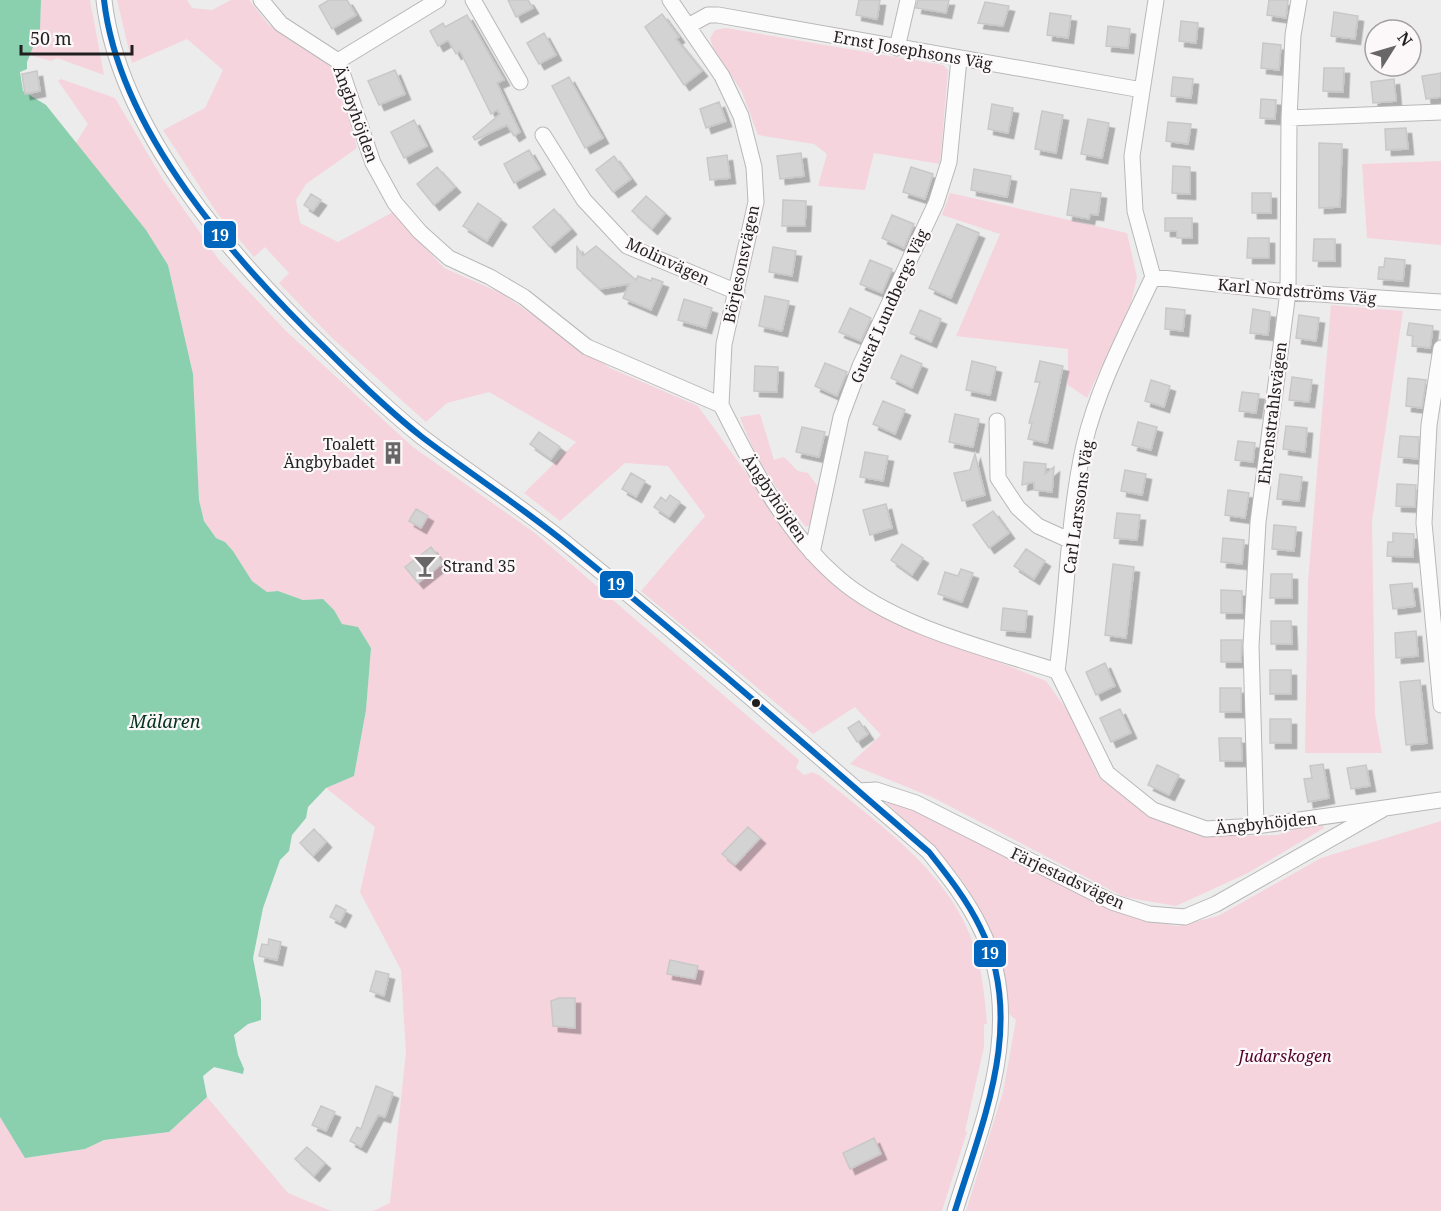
<svg xmlns="http://www.w3.org/2000/svg" width="1441" height="1211" viewBox="0 0 1441 1211" font-family="'Noto Serif',serif">
<style>
.green{fill:#f5d4de}
.water{fill:#8acfae}
.building{fill:#d4d3d3;stroke:#c9c8c8;stroke-width:1.5;filter:url(#shadow)}
.lines{fill:none;stroke-linecap:round;stroke-linejoin:round}
.minor-casing{stroke:#b9b8b8;stroke-width:17}
.minor{stroke:#fcfcfc;stroke-width:15}
.bus-1-casing{stroke:#fcf8f9;stroke-width:10}
.bus-1{stroke:#0065bd;stroke-width:6}
.bus-dot{fill:#201f1f;stroke:#fcf8f9;stroke-width:2}
.labels{text-anchor:middle;stroke-width:4.5;stroke-linejoin:round;paint-order:stroke}
.street-label{font-size:16px;fill:#201f1f;stroke:#fcf8f9}
.poi-label{font-size:16px;fill:#201f1f;stroke:#fcf8f9;text-anchor:end}
.park-label{font-size:16px;font-style:italic;fill:#530029;stroke:#fcf8f9}
.water-label{font-size:18px;font-style:italic;fill:#04321f;stroke:#fcf8f9}
.line-badge{stroke:#fcf8f9;stroke-width:2}
.badge-label{font-size:16px;text-anchor:middle;font-weight:bold;fill:#fff}
</style>
<defs>
<filter id="shadow"><feDropShadow dx="5.5" dy="5.5" stdDeviation="0" flood-color="#0004"/></filter>
</defs>
<rect width="100%" height="100%" fill="#edecec"/>
<path class="green" d="M41 0H90L104 75 57 58 51 61 30 55 40 30Z
M117 0H187L192 8 212 10 231 0H249L269 25 324 59 341 80 357 148 306 184 296 200 300 223 338 242 393 212 444 268 501 293 610 368 698 406 808 559 866 609 1046 681 1068 711 1099 777 1158 821 1208 836 1277 835 1321 821 1324 828 1248 873 1176 906 1124 897 934 798 850 764 881 735 855 707 813 734 641 591 705 516 668 466 625 463 560 521 524 493 576 442 489 392 447 403 426 422 331 337 279 283 289 273 265 247 254 257 217 213 163 130 205 108 223 70 187 39 132 63Z
M726 28 943 65 948 70 940 164 874 153 865 190 818 186 827 154 814 144 758 135 742 92 713 48 710 38 715 30Z
M61 79 115 98 162 178 219 260 287 332 413 447 535 533 799 760 796 768 804 775 812 772 819 775C879 825 956 875 977 956 983 978 985 1001 987 1024H984V1047L965 1131 967 1132 942 1211H373L390 1203 406 1052 401 970 360 892 375 827 326 788 354 776 366 710 371 648 342 624 334 610 323 599 303 600 278 591 267 592 252 581 233 551 225 542 216 538 204 521 199 500 193 374 168 265 146 230 75 144 88 124 58 81Z
M1441 161V245L1367 238 1362 164Z
M950 193 1127 233 1137 277 1131 303 1087 398 1068 385V349L956 336 1000 234 942 215Z
M1331 305 1403 311 1372 521 1375 715 1382 753H1305L1308 582Z
M760 414 774 460 784 457 798 471 808 473 819 488 811 524 806 527C779 494 754 458 740 417Z
M889 802 917 812 1049 879 1147 921 1178 926 1218 916 1321 858 1441 821V1211H966L1003 1092 1016 1020 1008 1013C999 914 959 865 886 803Z
M207 1097 288 1193 331 1211H0V1117L26 1158 85 1149 104 1140 169 1132Z"/>
<path class="water" d="M0 0H41L40 30 27 62V69L20 72 23 91 46 105 146 230 168 265 193 374 199 500 204 521 216 538 225 542 233 551 252 581 267 592 278 591 303 600 323 599 334 610 342 624 358 627 371 648 366 710 354 776 326 788 308 807 306 818 292 835 289 851 280 860 263 908 253 958 261 1000V1020L248 1024 234 1035 238 1055 244 1069 243 1074 214 1067 203 1076 207 1097 169 1132 104 1140 85 1149 25 1158 0 1117Z"/>
<path class="building" d="M329 0H347L356 15 332 29 319 6Z
M508 0H528L533 8 516 17Z
M859 0H880L877 19 856 15Z
M918 0H949L946 13 916 8Z
M1269 0H1288L1286 18 1267 15Z
M985 2 1009 6 1003 26 978 23Z
M1334 12 1358 16 1355 39 1331 36Z
M1050 13 1071 16 1068 38 1047 35Z
M662 14 679 37 676 39 702 71 684 85 645 27Z
M467 15 504 80 497 83 520 132 514 136 507 125 475 140 473 137 500 114 497 110 491 114 460 51 456 54 448 40 438 46 430 31 443 23 445 27Z
M1181 21 1198 23 1196 43 1179 41Z
M1108 26 1130 29 1128 48 1106 46Z
M544 33 556 55 539 64 527 43Z
M1263 43 1281 45 1279 70 1261 68Z
M1324 68H1344L1343 92 1323 91Z
M395 70 405 94 379 105 368 81Z
M37 71 40 91 25 94 22 74Z
M1441 73V97L1426 99 1422 76Z
M569 77 603 138 585 148 552 86Z
M1173 77 1193 79 1191 98 1171 96Z
M1394 79 1396 101 1373 103 1371 82Z
M1261 99 1276 100 1275 119 1260 118Z
M719 102 726 121 706 128 700 109Z
M992 104 1013 108 1008 133 988 129Z
M1042 111 1063 115 1056 153 1035 149Z
M1088 119 1109 123 1102 158 1081 154Z
M414 120 427 146 404 158 391 132Z
M1168 122 1191 124 1188 144 1166 141Z
M1406 128 1408 149 1386 150 1385 129Z
M1319 143 1342 144 1340 207 1319 208Z
M529 150 540 169 514 183 504 164Z
M801 153 804 176 780 179 777 156Z
M727 155 730 178 710 180 707 158Z
M614 156 631 179 613 192 596 170Z
M1173 166 1190 167V194L1172 193Z
M437 167 455 187 434 205 417 184Z
M911 167 933 174 925 199 903 192Z
M974 169 1011 176 1007 197 971 190Z
M1071 189 1101 193 1098 215 1090 214 1089 219 1067 215Z
M1252 193H1271V213H1252Z
M311 194 321 200 313 211 304 205Z
M646 196 665 213 652 229 632 211Z
M783 200 806 201 805 226H782Z
M478 203 501 219 487 241 463 226Z
M554 209 571 229 550 247 533 227Z
M892 215 914 224 904 248 882 238Z
M1165 218H1192V238H1177V231H1165Z
M957 224 979 233 951 298 929 288Z
M1248 238H1269V258H1247Z
M1314 239H1335V261H1313Z
M596 246 636 280 638 276 651 281 652 278 663 282 651 310 623 298 629 284 600 289 577 268V247L583 256Z
M773 247 796 251 792 276 769 272Z
M1385 258 1405 260 1403 281 1378 279 1379 267H1384Z
M870 260 892 269 882 293 860 284Z
M765 296 789 301 782 331 759 326Z
M684 299 712 308 706 328 678 320Z
M850 308 871 318 861 341 839 332Z
M1166 308 1185 310 1183 331 1165 329Z
M1253 309 1270 312 1268 335 1250 333Z
M920 310 941 319 931 342 910 333Z
M1299 315 1319 318 1316 341 1296 338Z
M1409 323 1433 326 1430 348 1412 346 1413 336 1407 335Z
M901 355 922 364 912 388 891 378Z
M972 361 996 367 990 395 966 390Z
M1040 361 1063 366 1047 443 1028 439 1032 423H1029L1040 382H1035Z
M825 363 847 372 837 396 815 386Z
M755 366 778 367 777 392 754 391Z
M1292 377 1312 380 1309 402 1289 400Z
M1408 378 1426 380 1422 408 1406 406Z
M1151 380 1170 386 1164 407 1145 401Z
M1242 392 1259 394 1256 413 1239 411Z
M883 401 905 410 895 434 873 424Z
M955 414 979 419 973 447 949 442Z
M1138 422 1157 427 1151 450 1132 445Z
M1286 426 1307 428 1305 452 1283 449Z
M802 427 825 432 819 457 796 452Z
M539 432 560 447 551 459 530 444Z
M1400 436 1419 437 1418 459 1398 457Z
M1238 441 1255 443 1253 462 1235 460Z
M865 452 888 456 883 481 860 477Z
M975 454 985 495 962 501 954 473 970 470Z
M1024 462 1046 464 1045 474 1054 467 1052 492 1034 490V482L1022 485Z
M1125 470 1146 474 1142 495 1121 491Z
M631 473 645 481 636 497 622 489Z
M1280 474 1302 477 1299 501 1277 499Z
M1397 484 1416 485 1415 507 1396 506Z
M1228 490 1249 493 1245 518 1225 515Z
M670 495 680 502 669 517 654 507 661 497 666 501Z
M886 504 892 528 870 535 863 510Z
M416 509 428 516 421 528 409 521Z
M993 511 1009 533 989 548 973 525Z
M1117 513 1140 515 1137 540 1114 538Z
M1274 525 1296 527 1294 551 1272 549Z
M1393 533 1414 534 1413 557 1387 556 1388 542H1393Z
M1223 538 1244 540 1242 564 1221 562Z
M902 544 923 558 912 575 891 560Z
M431 547 443 563 418 583 405 567Z
M1026 549 1045 561 1034 579 1014 566Z
M1113 564 1134 567 1126 638 1105 635Z
M961 569 973 573 962 602 938 594 945 572 958 576Z
M1271 574H1292V598H1270Z
M1412 583 1415 606 1393 609 1390 585Z
M1221 590 1242 591V613H1221Z
M1003 608 1027 611 1025 632 1001 630Z
M1271 621H1291L1292 644H1271Z
M1416 631 1418 656 1396 658 1395 633Z
M1221 640H1242L1241 662H1221Z
M1105 663 1115 686 1096 695 1086 672Z
M1270 670H1291V694H1270Z
M1420 680 1427 743 1406 745 1400 682Z
M1220 688H1241V712H1220Z
M1120 709 1131 733 1111 742 1100 718Z
M1270 719H1291V743H1270Z
M859 721 868 734 857 742 848 728Z
M1219 738H1241L1242 761H1220Z
M1323 764 1329 798 1308 802 1304 779 1312 778 1310 766Z
M1157 765 1179 775 1169 795 1148 785Z
M1366 765 1370 786 1351 789 1347 768Z
M748 827 760 838 735 865 722 854Z
M314 829 326 842 313 856 300 843Z
M336 905 346 910 340 922 330 917Z
M269 939 281 942 277 960 259 956 262 944 268 945Z
M670 960 698 966 695 979 667 974Z
M376 971 389 974 384 996 370 991Z
M559 998H575V1028L553 1026 551 1001Z
M376 1086 393 1093 385 1117 378 1115 361 1147 350 1141 357 1127 361 1129Z
M321 1106 335 1112 326 1131 312 1125Z
M874 1138 881 1154 850 1169 843 1153Z
M307 1147 325 1163 314 1176 295 1159Z"/>
<g class="lines">
<g class="minor-casing">
<path id="minor" d="M104 0C119 132 236 262 328 351 358 381 389 411 422 437 472 475 525 509 573 549 694 647 811 750 929 852 948 876 967 900 980 927 1027 1020 983 1120 955 1211
M261 0 281 24 338 61 373 163 395 203 420 232 449 258 490 277 524 297 587 347 721 405C751 465 785 532 837 577 892 626 988 649 1057 671L1107 773 1153 810 1206 829 1256 826 1385 808
M473 0 520 82
M670 0 722 76 741 116 754 167 756 202 724 344 721 405
M688 26 708 15H718L1142 90
M897 48 908 0
M338 61 438 0
M1289 118 1441 112
M543 135 584 200 627 246 737 292
M1153 277 1288 292 1441 302
M1441 348 1429 425 1424 523 1441 705
M997 421 998 478 1018 508 1038 526 1071 541
M812 553 841 417 860 366 936 203 949 162 959 59
M1057 671C1067 598 1068 517 1084 445 1098 386 1127 332 1153 277L1135 211 1132 156 1156 0
M859 791 876 790 916 803 1112 902 1149 914 1185 917 1216 904 1385 808 1441 800
M1256 826 1251 646 1258 522 1288 292 1289 118 1293 35 1299 0"/>
</g>
<use href="#minor" class="minor"/>
<g class="bus-1-casing">
<path id="bus-1" d="M104 0C119 132 236 262 328 351 358 381 389 411 422 437 472 475 525 509 573 549 694 647 811 750 929 852 948 876 967 900 980 927 1027 1020 983 1120 955 1211"/>
</g>
<use href="#bus-1" class="bus-1"/>
</g>
<defs>
<g id="building-bare" transform="scale(1.8)"><path d="M-4-6H4V6H1V3H-1V6H-4ZM-2.5-4.3h1.7v1.8h-1.7ZM.8-4.3h1.7v1.8H.8ZM-2.5-1h1.7V.8h-1.7ZM.8-1h1.7V.8H.8Z" fill="#686767" stroke="#fcf8f9" stroke-width="2.5" paint-order="stroke"/></g>
<g id="bar-bare" transform="scale(1.8)"><path d="M-6-5H6L.8 .8V4.5H3.5V6h-7V4.5H-.8V.8Z" fill="#686767" stroke="#fcf8f9" stroke-width="2.5" paint-order="stroke"/></g>
</defs>
<g fill-rule="evenodd">
<use href="#building-bare" x="393" y="453"/>
<use href="#bar-bare" x="425" y="566"/>
</g>
<circle class="bus-dot" cx="756" cy="703" r="5"/>
<g class="labels">
<g class="street-label">
<text transform="translate(913 50) rotate(10)" y="6">Ernst Josephsons Väg</text>
<text transform="translate(356 114) rotate(70)" y="6">Ängbyhöjden</text>
<text transform="translate(668 261) rotate(25)" y="6">Molinvägen</text>
<text transform="translate(741 264) rotate(-78)" y="6">Börjesonsvägen</text>
<text transform="translate(1297 291) rotate(5)" y="6">Karl Nordströms Väg</text>
<text transform="translate(889 306) rotate(-66)" y="6">Gustaf Lundbergs Väg</text>
<text transform="translate(1272 413) rotate(-83)" y="6">Ehrenstrahlsvägen</text>
<text transform="translate(775 498) rotate(56)" y="6">Ängbyhöjden</text>
<text transform="translate(1078 507) rotate(-82)" y="6">Carl Larssons Väg</text>
<text transform="translate(1266 823) rotate(-6)" y="6">Ängbyhöjden</text>
<text transform="translate(1068 878) rotate(25)" y="6">Färjestadsvägen</text>
</g>
<g class="poi-label">
<text x="375" y="450">Toalett<tspan x="375" dy="18">Ängbybadet</tspan></text>
<text x="443" y="572" text-anchor="start">Strand 35</text>
</g>
<g class="park-label">
<text x="1285" y="1062">Judarskogen</text>
</g>
<g class="water-label">
<text x="165" y="728">Mälaren</text>
</g>
</g>
<g class="line-badge">
<rect x="203" y="220" width="34" height="29" rx="6" fill="#0065bd"/>
<rect x="599" y="570" width="35" height="29" rx="6" fill="#0065bd"/>
<rect x="973" y="939" width="34" height="29" rx="6" fill="#0065bd"/>
</g>
<g class="badge-label">
<text x="220" y="241">19</text>
<text x="616" y="590">19</text>
<text x="990" y="959">19</text>
</g>
<g transform="translate(1393 48) rotate(53)"><circle r="28" fill="#fcf8f9" stroke="#a4a1a2" stroke-width="1.5"/>
<path d="M0-4.5L10 22L0 15L-10 22Z" fill="#686767"/>
<text y="-9" font-size="16" font-weight="bold" text-anchor="middle" fill="#201f1f">N</text>
</g>
<path d="M21 45v9h111v-9" fill="none" stroke="#201f1f" stroke-width="3"/>
<text x="30" y="45" font-size="18" fill="#201f1f" stroke="#fcf8f9" stroke-width="4.5" paint-order="stroke">50 m</text>
</svg>
